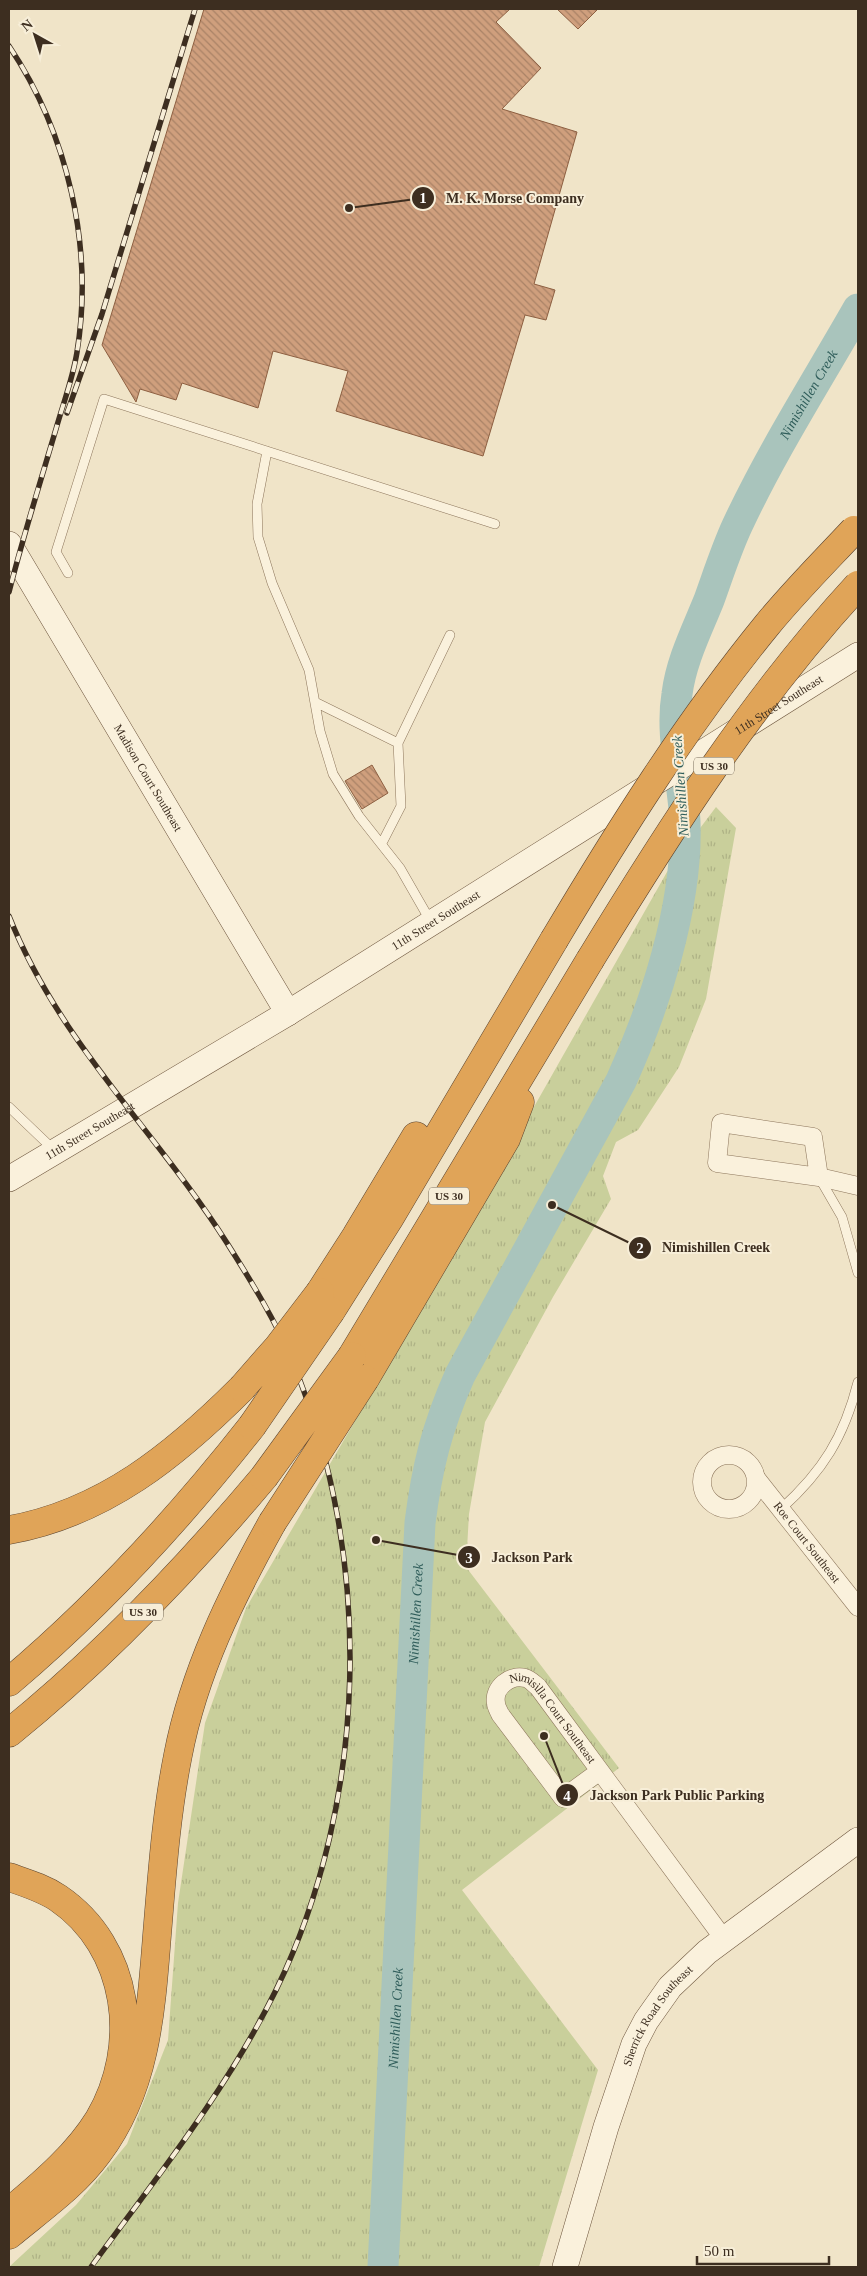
<svg xmlns="http://www.w3.org/2000/svg" width="867" height="2276" viewBox="0 0 867 2276" font-family="'Times New Roman',serif">
<style>
.park{fill:url(#park-tufts)}
.lines{fill:none;stroke-linecap:round;stroke-linejoin:round}
.river{stroke:#a9c4bc;stroke-width:31}
.building{fill:url(#building-back-hatch);stroke:#8d5f41}
.lane-casing{stroke:#8d765c;stroke-width:10}
.street-casing{stroke:#8d765c;stroke-width:19}
.secondary-casing{stroke:#6f573f;stroke-width:26}
.highway-casing{stroke:#5b4430;stroke-width:29}
.lane{stroke:#faf1dc;stroke-width:9}
.street{stroke:#faf1dc;stroke-width:18}
.secondary{stroke:#faf1dc;stroke-width:25}
.highway{stroke:#e0a458;stroke-width:28}
.rail-casing{stroke:#3d2e20;stroke-width:5.5}
.rail{stroke:#f7eed8;stroke-width:4;stroke-dasharray:11;stroke-linecap:butt}
.highway-bridge-casing{stroke:#5b4430;stroke-width:29;stroke-linecap:butt}
.highway-bridge{stroke:#e0a458;stroke-width:28}
.labels{text-anchor:middle;stroke-width:4;stroke-linejoin:round;paint-order:stroke}
.shield{fill:#f7eed8;stroke:#756857;stroke-width:1}
.shield-label{font-size:11px;font-weight:bold;fill:#3d2e20}
.street-label{font-size:12px;fill:#3d2e20;stroke:#f7eed8}
.water-label{font-size:14px;font-style:italic;fill:#2f5d5a;stroke:#f7eed8}
.leader{fill:none;stroke:#3d2e20;stroke-width:2}
.callout-dot{fill:#3d2e20;stroke:#f7eed8;stroke-width:2}
.mark-label{font-size:15px;text-anchor:middle;font-weight:bold;fill:#fff}
.callout-label{font-size:14px;text-anchor:middle;font-weight:bold;fill:#3d2e20;stroke:#f7eed8;stroke-width:4;stroke-linejoin:round;paint-order:stroke}
</style>
<defs>
<pattern id="park-tufts" width="24" height="20" patternUnits="userSpaceOnUse" patternTransform="scale(1.25)"><rect width="24" height="20" fill="#c9cf9b"/><path d="M3 7l-1-3M5 7V3M7 7l1-3M15 17l-1-3M17 17v-4M19 17l1-3" fill="none" stroke="#aeb285"/></pattern>
<pattern id="building-back-hatch" width="6" height="6" patternUnits="userSpaceOnUse" patternTransform="scale(1.25)"><rect width="6" height="6" fill="#cf9f7d"/><path d="M-1 5l2 2M0 0l6 6M5-1l2 2" fill="none" stroke="#a98266"/></pattern>
</defs>
<rect width="100%" height="100%" fill="#f0e4c8"/>
<path class="park" d="M716 807 736 828 706 999 679 1067 638 1130 616 1142 603 1176 611 1199 553 1297 485 1422 469 1514 466 1567 619 1768 462 1890 598 2070 539 2267H9L76 2205 127 2144 168 2040 178 1903 205 1723 246 1608 390 1361 667 872Z"/>
<g class="lines">
<path class="river" id="s1" d="M383 2267 420 1523C427 1467 437 1427 460 1375L621 1081C655 1006 688 905 685 822 683 779 670 736 677 694 681 661 697 630 709 600 718 575 726 550 737 526 772 451 817 381 858 309"/>
</g>
<path class="building" d="M204 9H510L496 22 541 68 502 109 577 132 534 284 555 290 546 320 525 315 483 456 336 411 348 371 273 351 258 408 182 383 176 400 140 389 136 402 102 345Z
M557 9H598L578 29Z
M372 765 388 793 362 809 345 781Z"/>
<g class="lines">
<g class="lane-casing">
<path id="lane" d="M267 451 257 504 258 537 272 583 309 670 320 731 333 774 359 816 400 868 431 922
M68 573 56 552 104 399 495 524
M315 702 398 743
M382 843 401 806 398 743 450 635
M9 1107 54 1150
M820 1179 842 1217 858 1273
M781 1509C823 1471 844 1437 858 1382"/>
</g>
<g class="street-casing">
<g id="street">
<path d="M819 1177 813 1137 721 1123 717 1163 819 1177 858 1186"/>
<circle cx="729" cy="1482" r="27"/>
<path id="s2" d="M756 1478 858 1607"/>
<path id="s3" d="M600 1771 563 1798 500 1714C499 1711 496 1707 496 1703 493 1688 510 1674 525 1678 530 1679 534 1684 538 1687L724 1939"/>
</g>
</g>
<g class="secondary-casing">
<g id="secondary">
<path id="s4" d="M9 544 288 1013"/>
<path id="s5" d="M9 1179 288 1013 858 655"/>
<path id="s6" d="M565 2267 606 2127 634 2044 646 2021 670 1987 707 1952 858 1840"/>
</g>
</g>
<g class="highway-casing">
<path id="highway" d="M320 1292 356 1236 416 1136
M331 1311 389 1219 554 940
M352 1356 590 960
M365 1379 506 1139 520 1102
M9 1530C104 1513 175 1455 242 1388
M9 1682C100 1605 179 1519 252 1426
M9 1733C103 1657 186 1570 264 1477
M9 1877C26 1883 43 1888 58 1898 130 1947 142 2046 99 2119 78 2153 46 2181 15 2207
M9 2235C40 2209 74 2186 98 2153 146 2089 151 2012 157 1935 162 1875 166 1815 178 1755 194 1672 231 1597 272 1523"/>
</g>
<use href="#lane" class="lane"/>
<use href="#street" class="street"/>
<use href="#secondary" class="secondary"/>
<use href="#highway" class="highway"/>
<g class="rail-casing">
<path id="rail" d="M9 46C68 134 94 247 77 352 73 378 63 404 56 429 40 483 23 537 9 592
M67 413 102 314 195 9
M9 916C59 1042 156 1131 227 1243 251 1281 276 1321 293 1363 374 1559 369 1799 276 1990 227 2090 156 2178 91 2267"/>
</g>
<use href="#rail" class="rail"/>
<g class="highway-bridge-casing">
<path id="highway-bridge" d="M554 940C619 831 687 723 767 625 794 592 825 561 854 530
M590 960C670 829 753 699 858 585
M242 1388 278 1347 320 1292
M252 1426 331 1311
M264 1477 352 1356
M272 1523 365 1379"/>
</g>
<use href="#highway-bridge" class="highway-bridge"/>
</g>
<g class="labels">
<g class="shield">
<rect x="694" y="757.5" width="40" height="17" rx="4"/>
<rect x="429" y="1187.5" width="40" height="17" rx="4"/>
<rect x="123" y="1603.5" width="40" height="17" rx="4"/>
</g>
<g class="shield-label">
<text x="714" y="770">US 30</text>
<text x="449" y="1200">US 30</text>
<text x="143" y="1616">US 30</text>
</g>
<g class="street-label">
<text dy="4" stroke="none"><textPath href="#s5" startOffset="904">11th Street Southeast</textPath></text>
<text dy="4" stroke="none"><textPath href="#s4" startOffset="272">Madison Court Southeast</textPath></text>
<text dy="4" stroke="none"><textPath href="#s5" startOffset="499">11th Street Southeast</textPath></text>
<text dy="4" stroke="none"><textPath href="#s5" startOffset="94">11th Street Southeast</textPath></text>
<text dy="4" stroke="none"><textPath href="#s2" startOffset="82">Roe Court Southeast</textPath></text>
<text dy="4" stroke="none"><textPath href="#s3" startOffset="254">Nimisilla Court Southeast</textPath></text>
<text dy="4" stroke="none"><textPath href="#s6" startOffset="270">Sherrick Road Southeast</textPath></text>
</g>
<g class="water-label">
<text dy="5" stroke="none"><textPath href="#s1" startOffset="1960">Nimishillen Creek</textPath></text>
<text transform="translate(680 786) rotate(-94)" y="5">Nimishillen Creek</text>
<text dy="5" stroke="none"><textPath href="#s1" startOffset="654">Nimishillen Creek</textPath></text>
<text dy="5" stroke="none"><textPath href="#s1" startOffset="249">Nimishillen Creek</textPath></text>
</g>
</g>
<path class="leader" d="M349 208L423 198M552 1205L640 1248M376 1540L469 1557M544 1736L567 1795"/>
<g class="callout-dot">
<circle cx="349" cy="208" r="5"/>
<circle cx="552" cy="1205" r="5"/>
<circle cx="376" cy="1540" r="5"/>
<circle cx="544" cy="1736" r="5"/>
<circle cx="423" cy="198" r="12"/>
<circle cx="640" cy="1248" r="12"/>
<circle cx="469" cy="1557" r="12"/>
<circle cx="567" cy="1795" r="12"/>
</g>
<g class="mark-label">
<text x="423" y="203">1</text>
<text x="640" y="1253">2</text>
<text x="469" y="1563">3</text>
<text x="567" y="1801">4</text>
</g>
<g class="callout-label">
<text x="515" y="203">M. K. Morse Company</text>
<text x="716" y="1252">Nimishillen Creek</text>
<text x="532" y="1562">Jackson Park</text>
<text x="677" y="1800">Jackson Park Public Parking</text>
</g>
<rect width="867" height="2276" fill="none" stroke="#3d2e20" stroke-width="20"/>
<g transform="translate(35 35) rotate(321)" stroke="#f7eed8" stroke-width="4" paint-order="stroke">
<path d="M0-4L9 19L0 12L-9 19Z" fill="#3d2e20"/>
<text y="-8" font-size="14" font-weight="bold" text-anchor="middle" fill="#3d2e20">N</text>
</g>
<path d="M697 2256v8h132v-8" fill="none" stroke="#3d2e20" stroke-width="2.5"/>
<text x="704" y="2256" font-size="15" fill="#3d2e20" stroke="#f7eed8" stroke-width="4" paint-order="stroke">50 m</text>
</svg>
